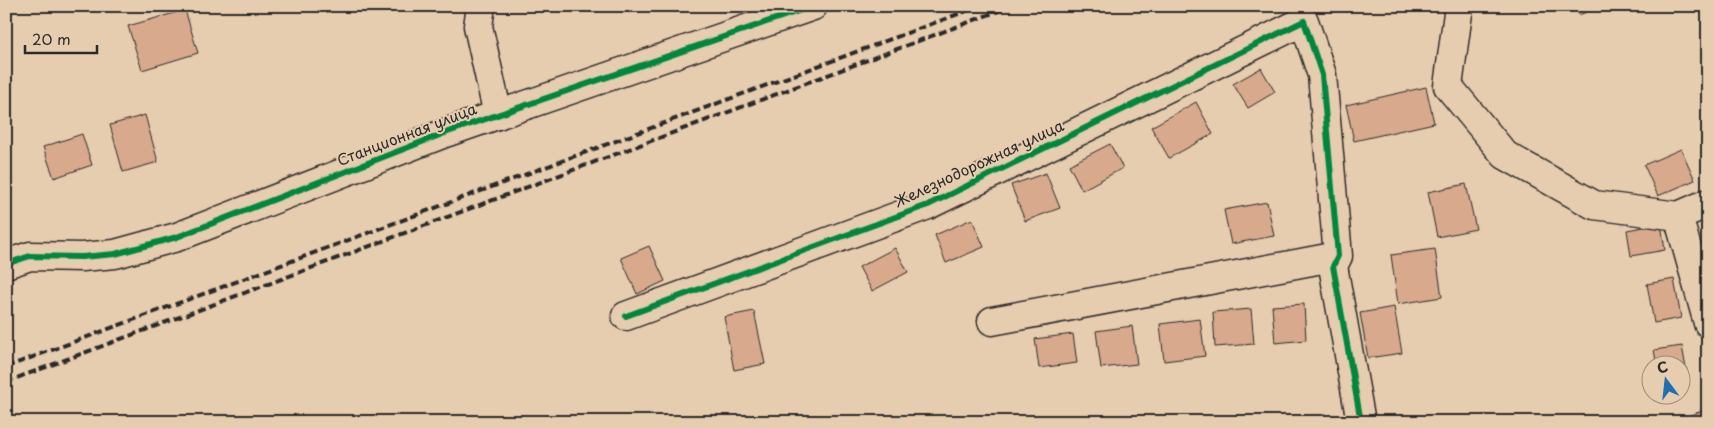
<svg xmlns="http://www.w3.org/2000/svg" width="1714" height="428" viewBox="0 0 1714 428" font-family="'Playpen Sans',sans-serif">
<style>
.building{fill:#d8a98c;stroke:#2b2b2b}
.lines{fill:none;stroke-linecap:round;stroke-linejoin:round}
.minor-casing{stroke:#2b2b2b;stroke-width:31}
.minor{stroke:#e7cdaf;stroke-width:28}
.rail{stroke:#2b2b2b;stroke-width:4;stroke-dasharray:8 4;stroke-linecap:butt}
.cycleway-casing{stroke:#e7cdaf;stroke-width:9}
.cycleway{stroke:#00873e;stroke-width:6}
.labels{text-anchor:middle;stroke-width:4;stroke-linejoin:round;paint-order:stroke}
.street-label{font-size:15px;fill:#2b2b2b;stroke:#e7cdaf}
</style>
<rect width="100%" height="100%" fill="#e7cdaf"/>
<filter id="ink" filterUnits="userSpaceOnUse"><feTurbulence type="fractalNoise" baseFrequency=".02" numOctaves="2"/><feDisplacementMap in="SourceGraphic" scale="10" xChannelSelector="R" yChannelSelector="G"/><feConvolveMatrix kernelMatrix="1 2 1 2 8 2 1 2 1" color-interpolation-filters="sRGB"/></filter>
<g filter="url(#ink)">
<path class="building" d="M1575 6H1601L1579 15Z
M185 10 198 53 142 70 128 26Z
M1261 68 1275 92 1248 108 1233 84Z
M1426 87 1434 123 1354 141 1346 105Z
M1196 102 1213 134 1169 158 1151 127Z
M145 115 158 162 123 172 110 125Z
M82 134 92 165 54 178 43 147Z
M1110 144 1123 168 1082 190 1069 165Z
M1681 149 1695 180 1658 196 1644 165Z
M1046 173 1060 208 1025 221 1011 185Z
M1466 184 1476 229 1437 237 1428 192Z
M1267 202 1274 236 1231 244 1224 210Z
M972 219 984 247 946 263 935 235Z
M1661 224 1665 250 1631 256 1627 230Z
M649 246 665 281 637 294 621 258Z
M895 248 908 272 872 291 859 267Z
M1435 249 1442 297 1398 304 1391 255Z
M1674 279 1681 318 1654 323 1647 284Z
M1304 304 1306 340 1275 343 1272 306Z
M1394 307 1402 353 1368 358 1360 313Z
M1251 309 1254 344 1215 347 1213 312Z
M754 311 765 364 734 370 724 317Z
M1200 319 1205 356 1164 361 1160 324Z
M1132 326 1137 364 1101 368 1096 331Z
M1073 334 1077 363 1039 368 1035 339Z
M1682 346 1689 385 1682 386V366H1657L1654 350Z
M1705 410 1708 422H1677L1676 420Z"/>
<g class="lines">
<g class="minor-casing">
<path id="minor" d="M481 6 478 26 498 115
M1459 6 1448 86 1505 155 1594 205 1678 216 1708 323
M1678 216 1708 203
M6 264 30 256 82 257 115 254 177 237 445 133 813 6
M626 316 928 205 1304 21 1322 75 1338 256 1333 266 1361 422
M992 321 1338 256"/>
</g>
<use href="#minor" class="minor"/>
<path class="rail" d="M6 367 980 6
M6 382 1012 6"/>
<g class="cycleway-casing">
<path id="cycleway" d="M6 264 30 256 82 257 115 254 177 237 445 133 813 6
M626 316 928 205 1304 21 1322 75 1338 256 1333 266 1361 422"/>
</g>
<use href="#cycleway" class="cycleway"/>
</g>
</g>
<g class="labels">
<g class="street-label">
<text transform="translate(407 135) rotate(-21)" y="5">Станционная улица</text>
<text transform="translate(979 164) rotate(-25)" y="5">Железнодорожная улица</text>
</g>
</g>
<rect width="1714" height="428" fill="none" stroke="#e7cdaf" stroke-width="25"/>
<rect x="12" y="12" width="1689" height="403" fill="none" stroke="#2b2b2b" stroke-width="2" filter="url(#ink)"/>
<g transform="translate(1666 380) rotate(345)"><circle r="24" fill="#e7cdaf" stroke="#9c8c7a"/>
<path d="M0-4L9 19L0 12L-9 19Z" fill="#1f6fb2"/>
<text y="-8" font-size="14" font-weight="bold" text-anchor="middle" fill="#2b2b2b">С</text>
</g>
<path d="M25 45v8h72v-8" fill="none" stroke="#2b2b2b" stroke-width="2.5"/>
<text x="32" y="45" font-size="15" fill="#2b2b2b" stroke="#e7cdaf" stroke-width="4" paint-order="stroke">20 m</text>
</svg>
